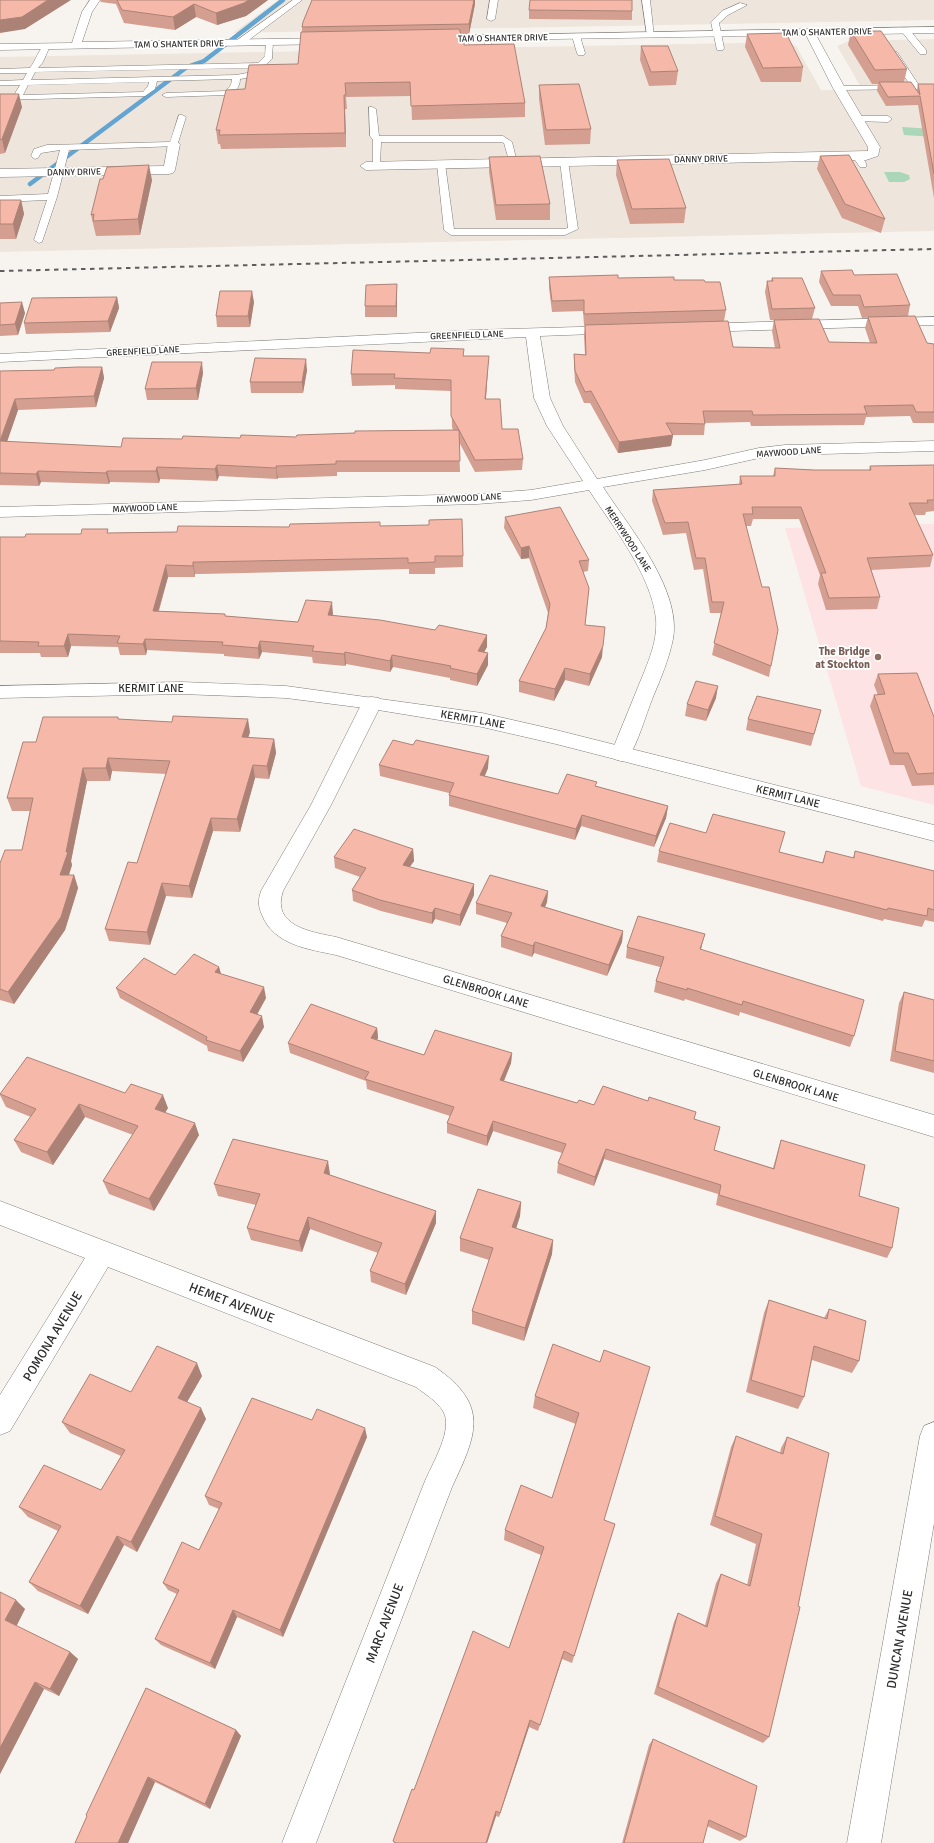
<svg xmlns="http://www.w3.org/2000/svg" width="934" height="1843" viewBox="0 0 934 1843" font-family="Signika,sans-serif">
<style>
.built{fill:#eee6dc}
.education{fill:#fee3e4}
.green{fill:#aad6b9}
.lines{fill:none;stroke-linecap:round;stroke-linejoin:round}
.stream{stroke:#63a4d0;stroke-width:4.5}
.lane-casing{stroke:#807d7a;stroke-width:1}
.street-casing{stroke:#807d7a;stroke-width:1}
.secondary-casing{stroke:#807d7a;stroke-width:1}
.lane{fill:#fff;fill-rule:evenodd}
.street{fill:#fff;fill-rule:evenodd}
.secondary{fill:#fff;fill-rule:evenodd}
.rail{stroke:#5e5d5b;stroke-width:2;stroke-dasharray:4.5 4.5;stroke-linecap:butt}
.wall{fill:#d49f91}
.shaded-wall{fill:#ac8276}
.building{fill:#f6b9a9;stroke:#ac8276}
.education-dot{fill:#8d6e63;stroke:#fff;stroke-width:1.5}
.labels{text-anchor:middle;stroke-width:3.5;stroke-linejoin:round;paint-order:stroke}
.far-street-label{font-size:9px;fill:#2e2d2c;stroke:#fff}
.education-label{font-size:11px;font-weight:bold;fill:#785e54;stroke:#fff;text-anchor:end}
.street-label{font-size:11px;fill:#2e2d2c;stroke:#fff}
.near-street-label{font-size:13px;fill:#2e2d2c;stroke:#fff}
</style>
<rect width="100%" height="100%" fill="#f7f4f0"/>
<path class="built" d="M278 0H934V20L233 33Z
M934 39V231L0 252V57L785 42 796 46 821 90 862 89 837 46 849 41Z"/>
<path class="education" d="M934 524V805L861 786 785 528Z"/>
<path class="green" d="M902 127 934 129V137L904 135Z
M884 172H900L909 175 910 179 904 182H889Z"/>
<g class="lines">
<path class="stream" d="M30 184 187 67 204 61 283 0"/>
<g class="lane-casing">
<path id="lane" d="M293 0H302L242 45H236V41Z
M490 0H498L495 19 491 21 487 19Z
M642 0H650L654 37 647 35Z
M740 3 747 5 728 15 719 23 724 48 723 50H717L711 22 722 11Z
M902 28H908L926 50V54H920L902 32Z
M573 34 580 36 585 53 584 55H578L577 53 572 36Z
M460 36H466L471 51 478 52 484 50 485 36H491L492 51 478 57 465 54 459 38Z
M266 40H269L273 42 272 59 252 77 240 79C240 88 234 93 226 95L166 97 162 95 166 93 225 91C229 89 232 84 232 79L157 81 155 89 145 96 0 100V96L14 95 20 85H0V81L23 80 27 73H0V69L30 68C35 62 40 46 46 44L50 46 43 62 38 68 258 63 265 56ZM253 68 247 73 236 75 31 80 35 72ZM149 82 148 86 143 92 23 95 28 85Z
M891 52H897L920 87 919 89 839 90 835 88 839 86 910 85 890 54Z
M369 107H372L376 109 379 136H503L512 142 517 162 516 164H510L504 143 501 142H381L380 165 376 168 373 167V140L370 136Z
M179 115H182L186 117 177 146 69 150 57 197 42 242 39 243 34 240 47 200 0 202V196L48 194 60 150 41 153 38 158 35 159 31 156 34 149 47 145 170 142Z
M856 116H888L892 119 888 122 853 121 852 119Z
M856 153C861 155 868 163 866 167H860L852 156Z
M564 158 568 161 578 229 565 235H451L444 230 437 164 438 162 441 161 445 164 454 229H564L568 228 560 161Z"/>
</g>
<g class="street-casing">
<path id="street" d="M90 0H100L92 12 82 42 329 38 334 41 329 44 0 50V44L72 43 82 12Z
M934 27V33L816 35 845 88 880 147 878 156 866 160 366 170 360 166 366 162 868 151V147L833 88 806 35 429 41 428 39 429 37 433 36Z
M174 140 180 144 175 170 173 173 169 174 0 177V169L164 166 168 144Z
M934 317V325L699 332 694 331 692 328 694 325 699 324Z
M615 326 620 327 622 330 620 333 540 336 550 398 563 426 597 479 705 460 759 448 785 445 934 441V451L785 455 759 458 705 470 603 487C629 527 682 590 673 639 669 659 661 678 653 697 645 717 639 740 628 759L621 761 614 759 611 754C619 733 628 712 636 692 645 669 658 644 656 619 651 574 613 527 589 490L531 500 477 504 0 517V507L477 494 531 490 583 481 547 426 534 398 526 337 0 362V354L476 330Z
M372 697 379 698 382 703 331 805 283 891C271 926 311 932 336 937L934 1115V1137L336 955C308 949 274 945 262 915 258 906 258 900 261 891L311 805 362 703 365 698Z
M0 1201 435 1367C490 1405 477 1434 452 1487L316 1843H282L425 1481C432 1464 454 1429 443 1411 437 1401 425 1394 416 1387L108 1267 10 1431 0 1435V1395L85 1258 0 1225Z
M934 1422V1523L881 1843H847L920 1436 924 1426Z"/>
</g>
<g class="secondary-casing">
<path id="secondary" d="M181 682 286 686 482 713 556 730 934 825V841L556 744 482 727 372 709 286 698 181 694 0 698V686Z"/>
</g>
<use href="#lane" class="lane"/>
<use href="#street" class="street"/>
<use href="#secondary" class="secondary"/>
<path class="rail" d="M0 271 934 249"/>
</g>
<path class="wall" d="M100 0H268L246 16 217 25 196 17 175 30 124 23 116 4 101 2Z
M312 0H475V4L469 34H461L464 42V45L525 103V117L412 120 411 96 346 97 347 109H345L346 147 221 149 220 144H218L216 130 245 89 298 64 302 32V27Z
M529 10 632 11V20L529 19Z
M851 31 907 69 904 82 917 90 918 84H934V198L918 105 886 106 877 91 878 84H872L848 45Z
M747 34 803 67 801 82H761L745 47Z
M641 46 678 71 676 85 649 86 640 60Z
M539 85 591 129 590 144 545 145 539 99Z
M0 94 22 107 5 153 0 154Z
M820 156 885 219 881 233 842 218 817 169Z
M489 157 550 204V220H496L489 172Z
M617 160 686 208 684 223 630 224 616 175Z
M152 180 140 235 96 236 91 215Z
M0 200H21L24 214 16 239H0Z
M821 271 854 275 910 305 908 316 862 318 858 306H831L819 282Z
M549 277 618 278 705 282 726 310 724 321 733 347 775 348 772 331 774 320H770L765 292 767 281H771L772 278 815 308 812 319 829 342 870 343 865 328 868 317 927 343 934 344V423H913L910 416 866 417 864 425 751 426 750 422 705 423 704 435H673L671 446 618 453 590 403H584L575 382 574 366V354L585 355 584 336 585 325H584L583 311 552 312 549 288Z
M397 284V317H365V306Z
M117 297 119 308 110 332 26 334 24 323Z
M254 302 250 327H217L216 316Z
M0 303 25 313 18 335 0 336Z
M464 356 488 367 486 399 502 429 523 459 522 470 475 472 459 442 460 472H337V476L278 478 277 479 219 476 217 481 160 479 159 483 110 482 109 484 41 482 39 486 0 485V371L54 370 102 367 104 378 96 407 18 410 7 442 121 447 182 439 296 437 453 430 452 427 451 391 395 389V385L352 386 351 374Z
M307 370 303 393H251L250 382Z
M203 373 198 400H147L145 389Z
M934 465V511L926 512 925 515H914L933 555 930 567 871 570 880 597 877 609 826 610 818 584 820 575 799 519H753L751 526H746L771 666 769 677 712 655 721 613H710L703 569 694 570 686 533 663 535 652 501 653 490 739 485 740 476H773L775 468 814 470H869L870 466Z
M505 517 589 560 588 571 583 572 589 588 585 625 602 657 589 686 565 680 554 701 519 692V681L546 628 548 613 529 558 521 559 504 528Z
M380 526 463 556V567L435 568V574H409V569L200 574H195V577H168L159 611 225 614V616L298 622 333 614 332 615 435 630 487 635V647L484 652 488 653V665L477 686 450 680V678L393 667 390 672 346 664 345 666 313 663 312 657 262 652 259 659 224 656V654L147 650 146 655H120L118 647 71 646 68 657H41L40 653H0V537H25L109 533 177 532 289 527Z
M878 674 934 717V785L912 786 904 765H890L870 706 874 695H878L874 685Z
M716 698 706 721 685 716 687 704Z
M821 710 811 746 746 730 748 719Z
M119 719 250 732 248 738 274 739 276 753 269 779 255 778 240 832 213 831 192 898 166 896 150 945 109 941 105 929 137 863 166 774 112 771 110 781H87L71 861 72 865 69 875H74L78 888 65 930 14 1004 0 1000V863L22 850 30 811H12L7 798 36 742Z
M379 765 488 768 485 776 558 794 596 786 668 806 666 818 654 847 581 826 575 840 449 806V793L380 776Z
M706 833 822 863 826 851 853 858 855 851 934 871V922L925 920 922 927 884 919 883 921 657 862 659 851Z
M413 849 414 861 409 867 474 884V895L460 926 435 919 432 924 381 911 353 901 352 890 360 877 335 868 334 857Z
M548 891 547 902 545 907 623 931 622 942 607 976 534 953 532 957 501 947V936L507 923 476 914V903Z
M702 945 701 949 854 1036 850 1047 740 1012 739 1016 685 999 684 1001 654 992 656 981 660 967 626 958 627 947Z
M219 967 221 974 266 998 257 1015 264 1027 243 1062 208 1051 207 1046 120 998 116 988 175 975Z
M904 992 934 1000V1073L890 1061 899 1003Z
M377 1028 378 1038 377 1040 424 1055 512 1053 511 1063 504 1081 577 1103 594 1105 694 1119 714 1150 773 1168 778 1150 781 1140 859 1196 892 1248 887 1258 716 1205 718 1194 604 1159 594 1186 557 1173 558 1163 562 1153 493 1131 487 1146 447 1133V1123L450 1116 367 1089 366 1081 290 1053 288 1043Z
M125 1093 168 1108 165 1112 199 1135 154 1211 109 1194 103 1181 133 1135 85 1117 53 1165 21 1152 14 1140 31 1117 6 1107 0 1095V1094Z
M330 1174V1175L436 1211V1223L406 1295 371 1282 370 1271 378 1253 310 1229 302 1252 251 1240 247 1228 256 1205 218 1196 214 1184Z
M521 1202 520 1216 516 1229 553 1240 552 1254 524 1341 472 1324V1311L489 1260 460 1251V1238Z
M769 1300 824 1318 829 1309 859 1361 852 1373 812 1360 804 1397 798 1409 746 1392 764 1313Z
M600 1362 604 1520 615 1524 572 1663 562 1659 538 1731 529 1727 499 1817 496 1816 487 1843H394L393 1841 414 1790 509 1648 541 1555 504 1540 505 1530 552 1498 576 1424 533 1408 535 1396Z
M202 1376 187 1402 206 1419 137 1552 124 1545 88 1614 38 1591 29 1582 58 1531 28 1517 19 1507 101 1490 121 1456 70 1433 62 1422 131 1392Z
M312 1420 367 1437 283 1637 237 1617 215 1669 161 1645 155 1639 177 1594 168 1590 163 1583 199 1550 219 1509 209 1505 205 1496Z
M736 1436 780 1453 781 1448 787 1437 769 1737 763 1743 654 1694 674 1622 678 1613 705 1625 716 1583 721 1574 747 1585 756 1544 710 1525 731 1447Z
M0 1592 25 1609 16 1626 70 1652 78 1659 59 1696 44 1689 0 1774Z
M146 1688 236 1730 241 1736 210 1809 155 1782 128 1843H75Z
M653 1739 746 1837 740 1841 707 1826 703 1843H622L649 1745Z"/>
<path class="shaded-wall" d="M48 0H71L25 29 0 33V20Z
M249 0H268L246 16 217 25 216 13Z
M474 0H475V4L469 34V24Z
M194 4 196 17 175 30 173 17Z
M19 94 22 107 5 153 2 139Z
M344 95 345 109 346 147 345 133Z
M149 165 152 180 140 235 138 219Z
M21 200 24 214 16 239 13 224Z
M397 284V317L396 306Z
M252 291 254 302 250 327 248 316Z
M117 297 119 308 110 332 108 321Z
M22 302 25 313 18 335 15 324Z
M489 356 488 367 485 411V399Z
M306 359 307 370 303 393 302 382Z
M202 362 203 373 198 400 196 388Z
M102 367 104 378 96 407 94 396Z
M15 399 18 410 3 453 0 441Z
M673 435 671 446 618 453 619 442Z
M217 465 219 476 217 481 215 469Z
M276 466 278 478 277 479 276 468Z
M157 467 160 479 159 483 156 471Z
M38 471 41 482 39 486 36 474Z
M107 471 110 482 109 484 106 473Z
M529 546V558L521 559V548Z
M193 562 195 574V577L193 566Z
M166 565 168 577 155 622 153 611Z
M332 602 333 614 329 626 328 615Z
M68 634 71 646 68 657 64 646Z
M487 635V647L478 663V651Z
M145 639 147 650 146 655 143 644Z
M260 641 262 652 259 659 258 648Z
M603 646 602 657 589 686 590 674Z
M345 652 346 664 345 666 344 654Z
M488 653V665L477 686V674Z
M392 655 393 667 390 672V661Z
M565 668V680L554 701 555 689Z
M718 686 716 698 706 721 708 710Z
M248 719 250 732 244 750 242 737Z
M274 739 276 753 269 779 267 766Z
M489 756 488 768 480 786V775Z
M108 758 112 771 110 781 106 768Z
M253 765 255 778 240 832 237 819Z
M83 768 87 781 71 861 72 865 65 887 60 875 66 852Z
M668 806 666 818 654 847 656 836Z
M582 815 581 826 575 840 576 829Z
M211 818 213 831 192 898 189 886Z
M413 849 414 861 403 877V865Z
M74 875 78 888 65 930 14 1004 8 992Z
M162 883 166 896 150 945 147 932Z
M474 884V895L460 926V915Z
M548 891 547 902 541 917V906Z
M435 908V919L432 924V913Z
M623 931 622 942 607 976 609 965Z
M705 934 702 945 698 960 700 949Z
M535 942 534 953 532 957 533 946Z
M219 967 222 978 215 972Z
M264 987 266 998 252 1023 250 1012Z
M262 1016 264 1027 243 1062 240 1051Z
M377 1028 378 1038 372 1049 371 1038Z
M512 1053 511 1063 500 1090V1080Z
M163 1095 168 1108 160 1121 155 1109Z
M79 1104 85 1117 53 1165 47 1152Z
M493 1121V1131L487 1146V1136Z
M195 1123 199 1135 154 1211 149 1199Z
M606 1149 604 1159 594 1186 595 1177Z
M328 1161 330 1174 326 1185 324 1173Z
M521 1202 520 1216 512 1241V1227Z
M436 1211V1223L406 1295 405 1284Z
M308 1217 310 1229 302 1252 299 1241Z
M553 1240 552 1254 524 1341 525 1328Z
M197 1363 202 1376 183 1409 178 1398Z
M201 1408 206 1419 137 1552 131 1542Z
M365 1428 367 1437 283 1637 280 1630Z
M117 1536 124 1545 88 1614 80 1606Z
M16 1600 25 1609 15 1629 5 1620Z
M233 1610 237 1617 215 1669 210 1663Z
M564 1651 562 1659 538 1731 540 1725Z
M70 1652 78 1659 59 1696 50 1689Z
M35 1682 44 1689 0 1774V1748Z
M530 1720 529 1727 499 1817 500 1813Z
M236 1730 241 1736 210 1809 205 1804Z
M148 1777 155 1782 128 1843H118Z
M496 1811V1816L487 1843H486Z"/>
<path class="building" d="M0 0H48L22 17 0 20Z
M117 0H249L244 3 216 13 194 4 173 17 122 10Z
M312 0H474L469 24 302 27 303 22Z
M530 0H632V11L529 10Z
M459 29 464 42V45L514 44 525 103 411 106 410 82 345 83 346 95H344L345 133 219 135 220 130H216L226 90 245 89 249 65 298 64 301 32Z
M851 31H881L907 69 875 70Z
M786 33 803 67 763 68 747 34Z
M641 46H668L678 71 651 72Z
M879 82H911L920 95 918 84H934V174L920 96 888 97Z
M579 84 591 129 546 130 539 85Z
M0 94H19L2 139 0 140Z
M849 155 885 219 845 204 820 156Z
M540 156 550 204 496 205 489 157Z
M669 159 686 208 632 209 617 160Z
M149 165 138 219 93 221 94 214 91 215 100 179H103L107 167Z
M0 200H21L13 224H0Z
M852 270 854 275 897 274 910 305 864 307 860 295H833L821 271Z
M618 275V278L674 277V280H704L705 282H720L726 310 584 314V300L552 301 549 277Z
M772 278H802L815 308 772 309 767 281H773Z
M397 284 396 306H365L366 285Z
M220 291H252L248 316H216Z
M117 297 108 321 24 323 32 298Z
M22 302 15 324 0 325V303Z
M915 316 927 343 934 344V412H916L913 405 864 406 867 414 753 415 752 411H703L705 424 666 423 673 435 619 442 591 391 585 392 575 371 574 354 586 355 585 325 728 321 733 347 780 348 774 320 819 319 829 342 877 343 868 317Z
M431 348 464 349 463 356H489L485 399H500L502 429H518L523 459 475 460 459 430 460 461H336V464L276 466V468L217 465 215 469 157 467 156 471H107L106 473 38 471 36 474 0 473V441L121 447 123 438 182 439 183 436 240 438 241 435 296 437 297 435 355 433V431L459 430 451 416V380L394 378 395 374H351L353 350 430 353Z
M255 358 306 359 302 382H250Z
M152 362H202L196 388 145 389Z
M78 367H102L94 396 15 399 0 441V371L54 370 55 368Z
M934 465V500H927L928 503H909L933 555 867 558 880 597 829 598 821 573H826L801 507H752L753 514H743L762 587H769L778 630 771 666 714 643 724 602H712L705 558H696L688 522 665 523 653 490 742 484 740 476H775V468L814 470H871L870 466Z
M560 507 589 560 579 561 589 588 585 625 605 627 603 646 590 674 565 668 555 689 519 681 546 628 550 604 529 546 521 548 505 517Z
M462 519 463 556H435V562L408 563V558L198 562H193V566L166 565 153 611 225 614V616L298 622 306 600 332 602 328 615 380 620 435 630 439 625 487 635 478 651 488 653 477 674 450 668 451 666 392 655 390 661 345 652 344 654 312 651 314 646 260 641 258 648 222 645 223 642 145 639 143 644 117 643 120 636 68 634 64 646H38L39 642 0 641V537H25L26 534H81L82 529H108L107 533 177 532 178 526 289 527 290 524 380 522V526L429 525V520Z
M917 673 934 717V773L917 774 908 753H894L874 695 885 694 878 674Z
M696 681 718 686 708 710 687 704Z
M757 696 821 710 814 734 748 719Z
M173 716 248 719 242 737 274 739 267 766 253 765 237 819 211 818 189 886 162 883 147 932 105 929 128 862 137 863 170 761 108 758 106 768H83L66 852H68L60 875H74L61 917 8 992 0 989V863L5 850H22L33 798H7L23 742H36L43 717H118V719L172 722Z
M393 740 413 745 416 740 489 756 480 775 558 794 567 774 597 782 595 786 668 806 656 836 582 815 576 829 449 795 454 783 379 765Z
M713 814 785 832 779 852 823 863 826 851 854 858 855 851 934 871V910L928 908 927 916 888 908 887 910 659 851 670 823 706 833Z
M354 829 413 849 403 865 474 884 460 915 435 908 432 913 380 900 352 890 366 868 334 857Z
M490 875 548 891 541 906 623 931 609 965 535 942 533 946 501 936 512 913 476 903Z
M638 916 705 934 700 949 864 1000 854 1036 743 1001 742 1005 687 988V990L656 981 664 957 627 947Z
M194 954 219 967 215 972 264 987 250 1012 262 1016 240 1051 206 1040 207 1037 116 988 144 958 175 975Z
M904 992 934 1000V1061L895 1051Z
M311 1004 377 1028 371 1038 424 1055 435 1030 512 1053 500 1080 577 1103 579 1100 594 1105 603 1086 648 1101 649 1097 696 1112 694 1119 720 1127 714 1150 774 1169 781 1140 865 1165 859 1196 899 1208 892 1248 719 1195 721 1185 606 1149 595 1177 558 1163 566 1144 493 1121 487 1136 447 1123 454 1107 365 1079 369 1072 288 1043Z
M27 1057 125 1093 131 1084 163 1095 155 1109 195 1123 149 1199 103 1181 138 1126 79 1104 47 1152 14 1140 36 1109 0 1094Z
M233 1139 328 1161 324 1173 436 1211 405 1284 370 1271 382 1243 308 1217 299 1241 247 1228 260 1194 214 1184Z
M478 1189 521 1202 512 1227 553 1240 525 1328 472 1311 493 1248 460 1238Z
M769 1300 827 1319 829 1309 866 1321 859 1361 814 1346 804 1397 751 1380Z
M553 1344 600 1362 604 1350 650 1367 604 1520 615 1524 574 1656 564 1651 540 1725 530 1720 500 1813 496 1811 486 1843H396L393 1841 412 1789 414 1790 473 1631 509 1648 544 1547 505 1530 521 1485 552 1498 579 1413 535 1396Z
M157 1346 197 1363 178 1398 201 1408 131 1542 117 1536 80 1606 29 1582 61 1526 19 1507 44 1465 101 1490 125 1450 62 1422 90 1374 131 1392Z
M252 1398 312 1420 317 1409 365 1428 280 1630 233 1610 210 1663 155 1639 179 1590 163 1583 182 1542 199 1550 222 1503 205 1496Z
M736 1436 783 1454 787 1437 829 1453 798 1606 800 1607 769 1737 658 1687 678 1613 707 1627 721 1574 750 1586 762 1534 715 1516Z
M0 1592 16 1600 5 1620 70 1652 50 1689 35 1682 0 1748Z
M146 1688 236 1730 205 1804 148 1777 118 1843H75L87 1816 86 1815Z
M653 1739 757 1786 746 1837 709 1820 703 1843H624Z"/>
<circle class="education-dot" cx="878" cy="657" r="4"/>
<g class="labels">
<g class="far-street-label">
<text transform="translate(827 32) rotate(-1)" y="3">TAM O SHANTER DRIVE</text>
<text transform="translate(503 38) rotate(-1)" y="3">TAM O SHANTER DRIVE</text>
<text transform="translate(179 44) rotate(-1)" y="3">TAM O SHANTER DRIVE</text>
<text transform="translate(701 159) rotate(-1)" y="3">DANNY DRIVE</text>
<text transform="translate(74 172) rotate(-1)" y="3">DANNY DRIVE</text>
<text transform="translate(467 335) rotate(-2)" y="3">GREENFIELD LANE</text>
<text transform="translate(143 351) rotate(-3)" y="3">GREENFIELD LANE</text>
<text transform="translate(789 452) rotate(-4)" y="3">MAYWOOD LANE</text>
<text transform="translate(469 498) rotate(-3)" y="3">MAYWOOD LANE</text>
<text transform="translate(145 508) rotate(-2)" y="3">MAYWOOD LANE</text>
<text transform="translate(628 539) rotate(57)" y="3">MERRYWOOD LANE</text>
</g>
<g class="education-label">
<text x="870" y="655">The Bridge<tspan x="870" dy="13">at Stockton</tspan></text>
</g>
<g class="street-label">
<text x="151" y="692">KERMIT LANE</text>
<text transform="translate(473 719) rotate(10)" y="4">KERMIT LANE</text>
<text transform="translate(788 796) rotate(14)" y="4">KERMIT LANE</text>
<text transform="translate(486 991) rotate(17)" y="4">GLENBROOK LANE</text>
<text transform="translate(796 1085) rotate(17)" y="4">GLENBROOK LANE</text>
</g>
<g class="near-street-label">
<text transform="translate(232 1302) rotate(21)" y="5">HEMET AVENUE</text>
<text transform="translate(52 1336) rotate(-59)" y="5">POMONA AVENUE</text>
<text transform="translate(384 1623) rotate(-69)" y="5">MARC AVENUE</text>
<text transform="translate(899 1639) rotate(-80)" y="5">DUNCAN AVENUE</text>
</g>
</g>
</svg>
